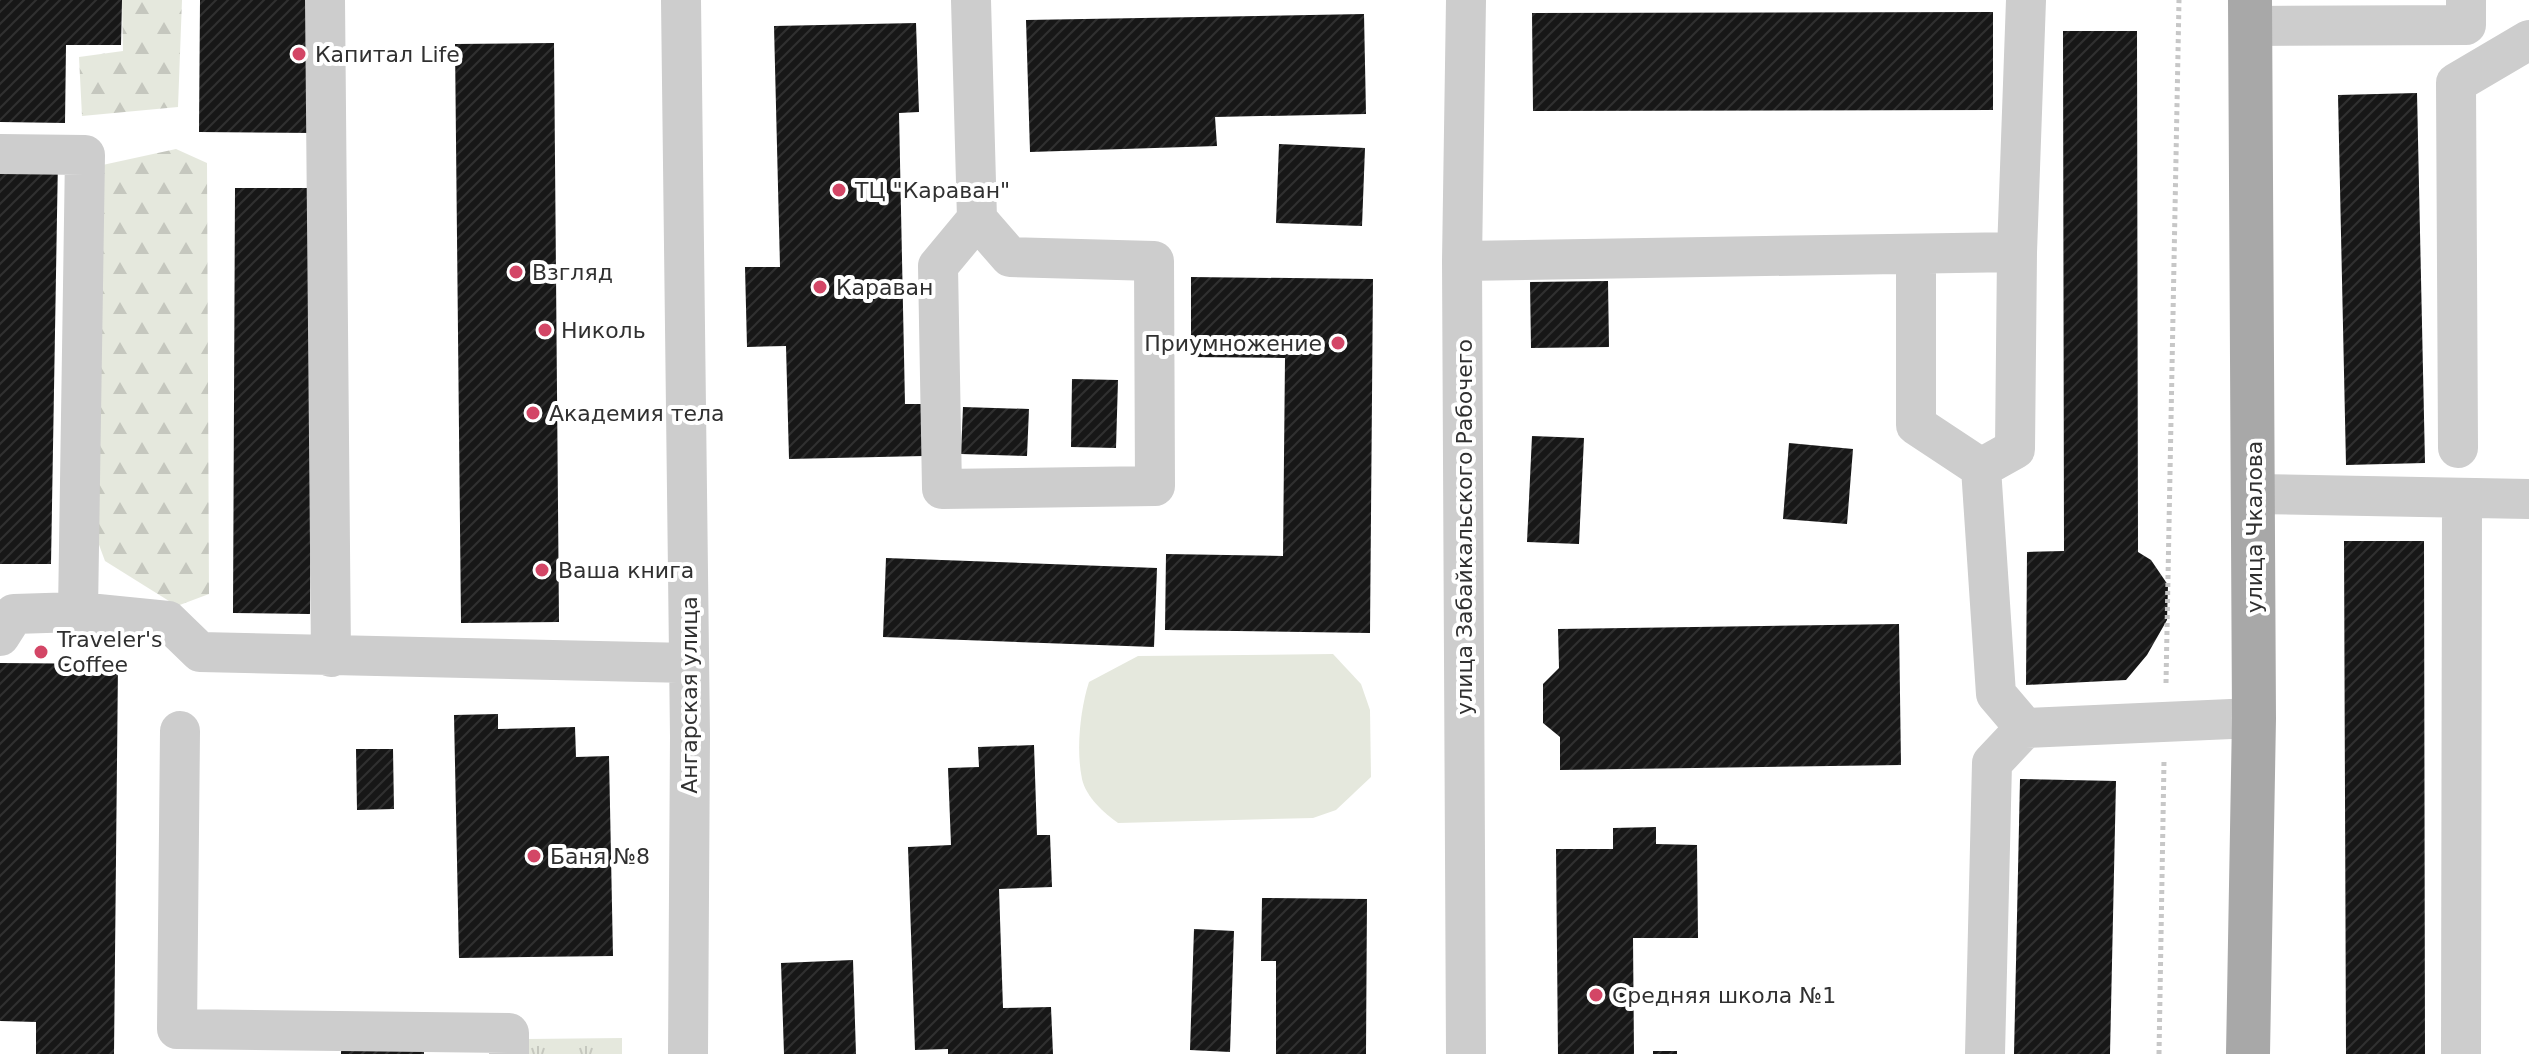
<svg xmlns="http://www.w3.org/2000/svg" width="2529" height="1054" viewBox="0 0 2529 1054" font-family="'DejaVu Sans',sans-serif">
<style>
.grass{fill:url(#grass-tufts)}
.forest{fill:url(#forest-firs)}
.pitch{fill:#e5e8dd}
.building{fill:url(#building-hatch)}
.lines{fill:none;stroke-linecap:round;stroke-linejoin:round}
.path{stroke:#c7c7c7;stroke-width:5;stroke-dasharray:4 4;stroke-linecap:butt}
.minor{stroke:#cdcdcd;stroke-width:40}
.major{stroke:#a8a8a8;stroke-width:44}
.poi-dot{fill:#d34666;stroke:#fff;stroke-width:3}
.labels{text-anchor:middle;stroke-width:8;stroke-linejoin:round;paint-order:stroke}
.poi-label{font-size:22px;fill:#303030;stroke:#fff;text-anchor:start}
.street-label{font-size:22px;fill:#303030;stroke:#fff}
</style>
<defs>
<pattern id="grass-tufts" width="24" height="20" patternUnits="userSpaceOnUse" patternTransform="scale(2)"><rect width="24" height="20" fill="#e5e8dd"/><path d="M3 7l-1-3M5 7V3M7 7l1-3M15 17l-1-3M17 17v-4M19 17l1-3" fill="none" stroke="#c5c7be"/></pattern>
<pattern id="forest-firs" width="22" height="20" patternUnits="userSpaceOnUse" patternTransform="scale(2)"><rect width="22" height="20" fill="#e5e8dd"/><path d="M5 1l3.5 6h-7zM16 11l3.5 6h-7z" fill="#c5c7be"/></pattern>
<pattern id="building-hatch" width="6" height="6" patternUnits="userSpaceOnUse" patternTransform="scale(2)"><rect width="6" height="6" fill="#171717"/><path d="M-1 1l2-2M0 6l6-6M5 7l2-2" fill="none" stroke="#303030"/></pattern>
</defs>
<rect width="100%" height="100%" fill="#fff"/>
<path class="grass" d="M622 1038V1054H528V1039Z"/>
<path class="forest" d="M122 0H182L178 107 82 116 79 57 123 51Z
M176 149 207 163 209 594 177 606 105 561 89 518 98 166Z"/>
<path class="pitch" d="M1333 654 1361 684 1370 710 1371 777 1336 810 1313 818 1118 823C1104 813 1086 797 1082 779 1076 750 1080 710 1089 682L1138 656Z"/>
<path class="building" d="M0 0H122L121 45H66L65 123 0 122Z
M200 0H315L314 133 199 132Z
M1993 12V110L1533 111 1532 13Z
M1364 14 1366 114 1215 117 1217 146 1030 152 1026 20Z
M916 23 919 112 899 113 905 404H923L924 456 789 459 786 346 747 347 745 267H780L774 26Z
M2063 31H2137L2138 552 2151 560 2168 585 2167 620 2147 655 2126 680 2026 685 2027 552 2064 551Z
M554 43 559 622 461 623 455 44Z
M2417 93 2425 463 2346 465 2338 95Z
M1279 144 1365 148 1362 226 1276 223Z
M0 157 58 158 51 564H0Z
M235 188H312L310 614 233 613Z
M1191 277 1373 279 1370 633 1165 630 1166 554 1283 556 1285 358 1191 357Z
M1608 281 1609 347 1531 348 1530 282Z
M1072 379 1118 380 1116 448 1071 447Z
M963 407 1029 409 1027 456 961 454Z
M1532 436 1584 438 1579 544 1527 542Z
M1789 443 1853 449 1847 524 1783 519Z
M2344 541H2424L2425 1054H2346Z
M886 558 1157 568 1154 647 883 637Z
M1899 624 1901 765 1560 770V737L1543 723V684L1559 668 1558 629Z
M0 663 118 664 114 1054H36V1022L0 1021Z
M498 714V729L575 727 576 757 609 756 613 956 459 958 454 715Z
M1034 745 1037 835H1050L1052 887 999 889 1003 1008 1051 1007 1053 1054H948V1049L915 1050 908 847 951 845 948 768 979 767 978 747Z
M356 749H393L394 809 357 810Z
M2020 779 2116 781 2110 1054H2014Z
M1656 827V844L1697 845 1698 938H1633L1634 1054H1558L1556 849H1613V828Z
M1262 898 1367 899 1366 1054H1276V961H1261Z
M1194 929 1234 931 1230 1052 1190 1050Z
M853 960 856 1054H784L781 963Z
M341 1040 424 1041V1054H341Z
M1653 1051H1677V1054H1653Z"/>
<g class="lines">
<path class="path" d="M2166 683 2179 0
M2159 1054 2164 761"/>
<path class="minor" d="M325 0 331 657
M681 0 690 736 688 1054
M971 0 977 219 1010 257 1154 261 1155 486 942 489 938 266 977 219
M1466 0 1462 261 1466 1054
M2250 26 2466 25V0
M0 154 85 155 78 612
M1916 254V425L1981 468
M1462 261 2017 252 2026 0
M2458 448 2456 83 2529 40
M2254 494 2529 499
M0 636 14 614 78 612 168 621 200 652 689 663
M2025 728 2254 718
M180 731 177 1029 509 1033V1054
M1985 1054 1992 763 2025 728 1996 694 1981 468 2015 449 2017 252
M2461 1054 2462 498"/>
<path class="major" d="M2248 1054 2254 718 2250 0"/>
</g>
<g class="poi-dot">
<circle cx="299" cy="54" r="8"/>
<circle cx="839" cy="190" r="8"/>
<circle cx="516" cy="272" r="8"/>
<circle cx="820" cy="287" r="8"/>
<circle cx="545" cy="330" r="8"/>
<circle cx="1338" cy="343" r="8"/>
<circle cx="533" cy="413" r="8"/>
<circle cx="542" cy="570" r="8"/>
<circle cx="41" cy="652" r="8"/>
<circle cx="534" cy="856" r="8"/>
<circle cx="1596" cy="995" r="8"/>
</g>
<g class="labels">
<g class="poi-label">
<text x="315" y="62">Капитал Life</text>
<text x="855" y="198">ТЦ "Караван"</text>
<text x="532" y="280">Взгляд</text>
<text x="836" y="295">Караван</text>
<text x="561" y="338">Николь</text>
<text x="1322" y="351" text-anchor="end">Приумножение</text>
<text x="549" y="421">Академия тела</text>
<text x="558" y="578">Ваша книга</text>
<text x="57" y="647">Traveler's<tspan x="57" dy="25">Coffee</tspan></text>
<text x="550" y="864">Баня №8</text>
<text x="1612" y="1003">Средняя школа №1</text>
</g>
<g class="street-label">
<text transform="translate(1464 527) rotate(-90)" y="8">улица Забайкальского Рабочего</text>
<text transform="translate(2254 527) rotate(-90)" y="8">улица Чкалова</text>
<text transform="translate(689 695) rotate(-90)" y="8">Ангарская улица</text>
</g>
</g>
</svg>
